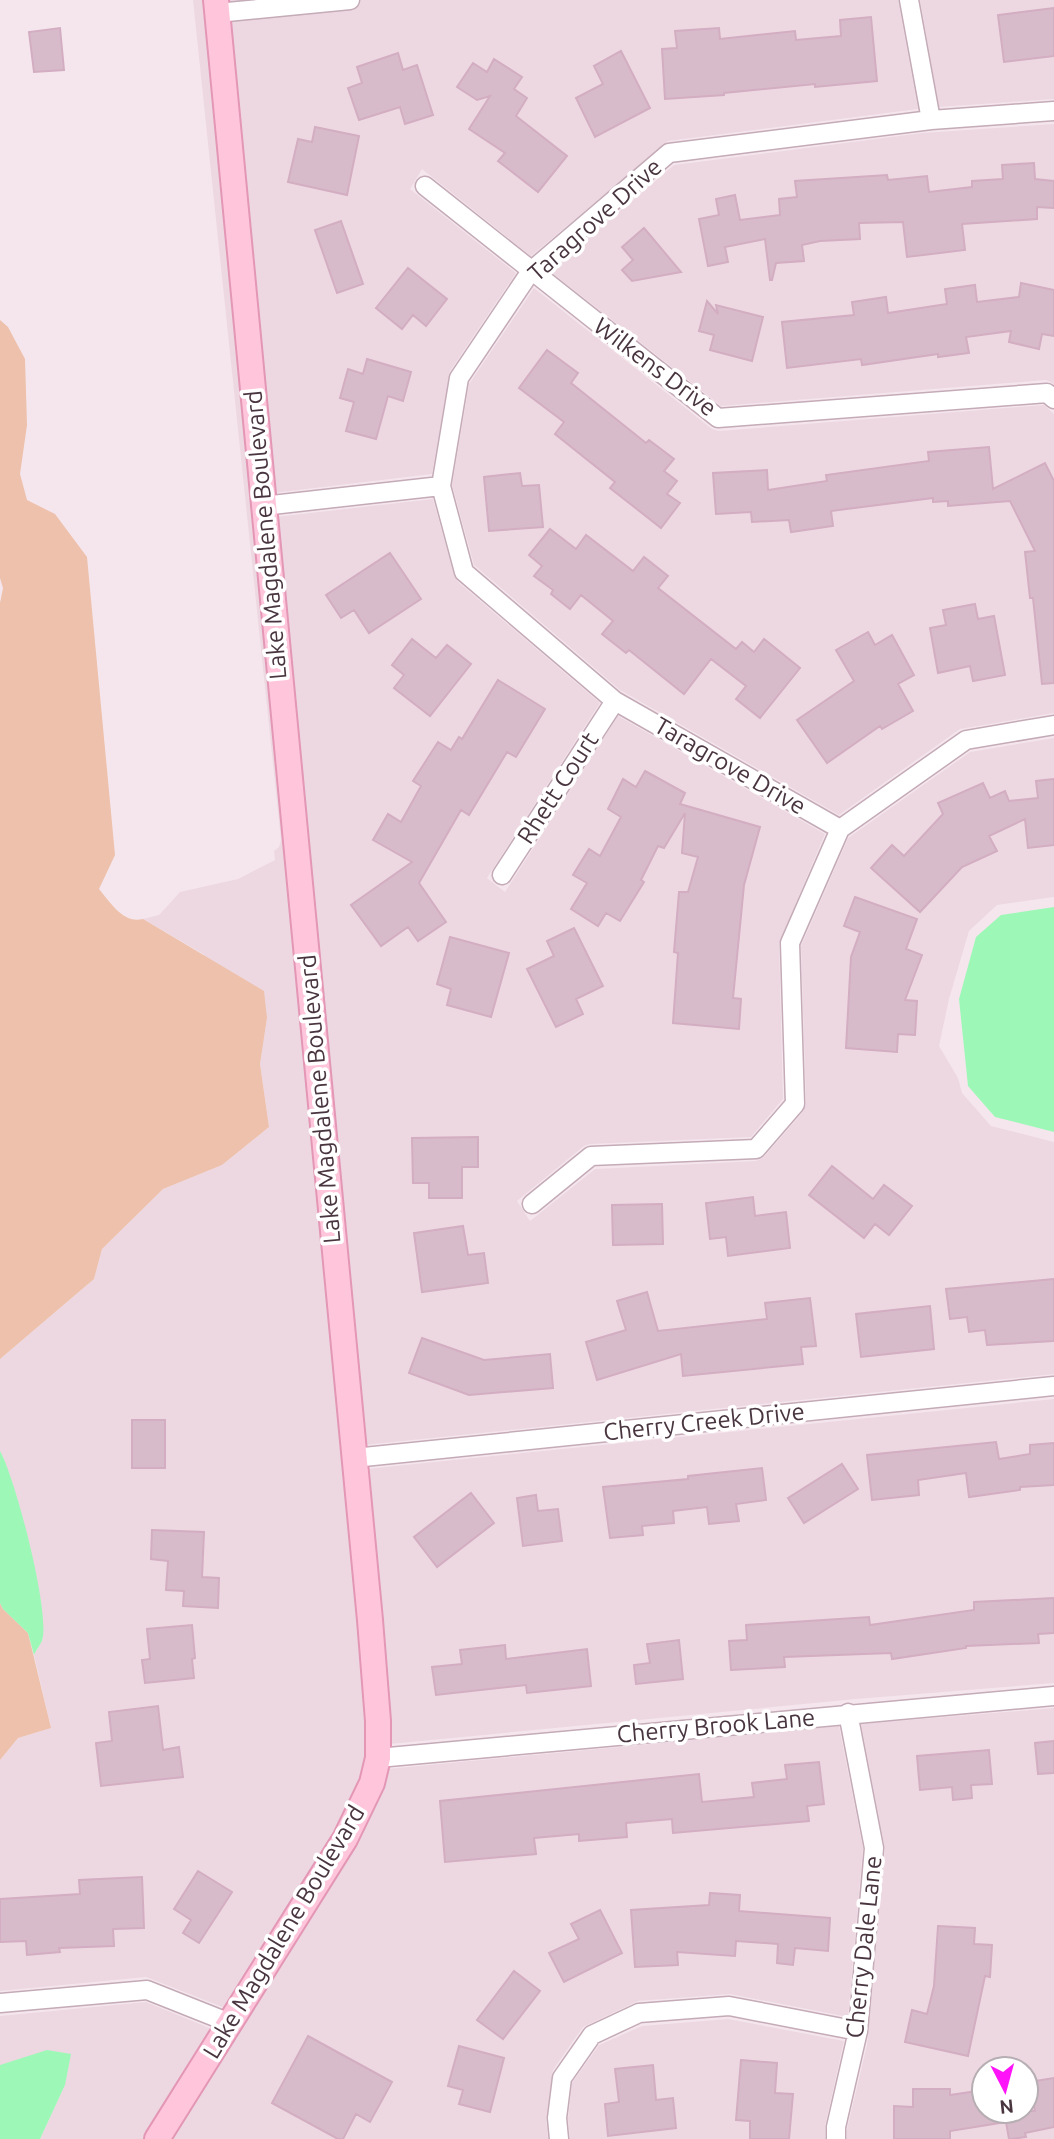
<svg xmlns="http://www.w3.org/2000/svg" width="1054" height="2139" viewBox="0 0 1054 2139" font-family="Ubuntu,sans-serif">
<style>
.residential{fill:#edd8e1;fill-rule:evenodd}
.green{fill:#edc1ab}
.water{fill:#9df8b7}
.building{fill:#d8bbca;stroke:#d3adc1;stroke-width:2}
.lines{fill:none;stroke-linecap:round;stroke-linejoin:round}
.street-casing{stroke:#c4abb7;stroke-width:21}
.secondary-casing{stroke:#e397b5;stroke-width:28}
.street{stroke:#fff;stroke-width:18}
.secondary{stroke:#ffc6db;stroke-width:24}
.labels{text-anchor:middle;stroke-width:7;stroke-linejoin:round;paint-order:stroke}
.street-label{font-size:24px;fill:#49353f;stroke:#fff}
</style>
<rect width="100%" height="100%" fill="#f5e6ed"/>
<path class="residential" d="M193 0H205L367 1721 368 1756 362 1777 330 1842 225 2008 146 1977 0 1991V1760L18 1738 51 1728 34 1655 43 1639 3 1457 0 1451V1359L94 1279 102 1249 163 1189 222 1165 269 1127 260 1064 267 1018 203 954 143 919 159 915 180 892 238 879 275 860 274 851 279 847 281 840Z
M227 0H898L918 109 668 141 531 256 422 169 410 189 516 273 450 371 432 474 273 493Z
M920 0H1054V99L939 107Z
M1054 124V384L1046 380 721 406 550 271 674 165 922 133Z
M534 288 712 429 719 431 1044 405 1054 414V713L960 729 839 815 620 690 474 565 452 485 469 384Z
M433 499 454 575 458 582 600 703 487 878 505 892 618 716 825 834 779 943 783 1099 751 1137 590 1144 584 1146 517 1201 530 1221 595 1169 756 1161 763 1158 802 1113 806 1104 801 946 848 838 970 752 1054 738V897L997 905 969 931 949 999 939 1046 958 1078 962 1093 991 1126 1054 1142V1374L364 1445 275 517Z
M1054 1399V1683L856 1699 390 1744 366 1469Z
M1054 1708V2139H847V2129L867 2045 885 1849 861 1724ZM984 2069H1026V2111H984Z
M839 1726 863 1848 848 2017 730 1994 638 2001 583 2027 553 2070 546 2119 548 2139H170L234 2038 237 2039 240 2029 355 1845 369 1820 387 1769Z
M146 2002 212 2029 143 2139H40L65 2085 0 2065V2016Z
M728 2019 844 2041 825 2126V2139H570L568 2119 572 2083 599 2045 642 2026Z"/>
<path class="green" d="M0 320 8 327 25 359 27 425 20 474 27 500 55 514 87 557 115 855 99 889C110 902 123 924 143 919L264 991 267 1018 260 1064 269 1127 222 1165 163 1189 102 1249 94 1279 0 1359V603L3 588 0 578Z
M0 1603 3 1609 28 1633 51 1728 18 1738 0 1760Z"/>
<path class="water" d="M1054 907V1132L995 1117 968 1086 959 999 976 937 1001 915Z
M0 1451C15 1477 51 1614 42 1641 40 1645 36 1650 34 1655L28 1633 3 1609 0 1603Z
M47 2050 71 2054 65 2085 40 2139H0V2065Z"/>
<path class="building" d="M1054 8V56L1004 62 998 15Z
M871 17 877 81 815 87V84L724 93V95L665 99 662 49 677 48 675 31 719 28 720 39 795 31 796 40 841 36 840 20Z
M60 28 64 70 34 72 29 32Z
M621 51 650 108 595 137 576 98 603 84 594 66Z
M398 53 403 70 417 65 433 115 405 124 400 107 359 120 348 88 362 83 357 67Z
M494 59 522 77 514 89 527 98 516 116 567 156 538 192 498 161 505 153 469 129 490 96 477 100 457 87 473 63 487 72Z
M315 127 359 136 347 195 288 182 298 139 312 142Z
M1034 163 1035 179 1054 181V208L1037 207V219L962 224 965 250 907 257 903 222 859 223 860 239 820 241 802 245 804 261 776 263 772 280H770L765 239 725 247 728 262 708 266 699 219 719 215 716 199 735 195 740 220 780 215 779 199 797 197 795 181 887 175 888 180 927 176 929 192 972 187V181L1003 179 1002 165Z
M341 221 363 284 337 293 315 230Z
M644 228 681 272 632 281 622 270 633 260 622 247Z
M408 268 447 299 426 326 413 315 402 329 376 308Z
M1021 283 1054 290V336L1042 334 1039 349 1009 342 1011 331 966 337 969 353 938 357V354L862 365 861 359 787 368 782 322 854 315 852 302 886 297 888 313 947 304 945 289 975 285 977 302 1019 297Z
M707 301 718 314 716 305 763 317 752 361 710 350 714 335 699 331Z
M547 350 578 373 571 383 646 443 649 440 674 459 664 471 677 481 667 494 680 503 661 528 610 488 615 482 555 434 564 422 519 388Z
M367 359 411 372 403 401 388 396 376 439 346 431 354 402 340 398 348 369 363 374Z
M989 447 993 489 1045 463 1054 481V683L1042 684 1033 598H1030L1025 552 1035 551 1010 501 948 506V501L933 502V498L831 511 833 526 791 532 789 520 752 522 751 512 716 514 713 473 767 470 768 490 827 481 826 475 929 461 928 452Z
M520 473 522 486 539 485 543 527 489 531 484 477Z
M550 529 576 549 586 535 633 571 644 557 668 576 658 588 736 649 742 642 754 652 764 639 800 668 760 718 736 699 746 686 711 659 684 694 629 650 626 653 602 634 613 621 581 595 570 609 551 594 553 590 534 576 542 566 529 555Z
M390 553 421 599 369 633 354 610 341 618 326 595Z
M975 604 978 619 994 616 1005 675 973 681 970 666 938 673 930 628 946 625 943 610Z
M868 632 875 645 892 635 914 675 898 684 913 711 882 729 880 726 827 763 797 720 854 681 836 650Z
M412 639 436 658 447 645 471 664 430 716 394 688 404 675 392 665Z
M498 680 545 709 516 757 507 752 469 815 461 810 419 883 446 922 418 941 408 927 381 946 351 905 412 862 373 840 388 814 401 822 421 786 413 781 438 742 451 750 459 737 462 739Z
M645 771 685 793 680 804 760 827 744 885 733 998 741 999 739 1029 673 1023 678 953 674 952 679 892H688L698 857 682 853 685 813 664 848 658 846 641 880 644 882 620 921 606 913 598 926 571 909 587 883 573 875 589 849 600 856 621 817 608 809 623 779 636 787Z
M1054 779V845L1028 848 1025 819 989 836 997 851 962 867 920 912 871 868 892 845 904 856 943 814 938 803 983 783 990 798 1005 791 1009 801 1038 798 1036 781Z
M855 897 917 919 906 949 922 955 905 1000 917 1001 915 1035 898 1034 897 1052 846 1048 851 957 860 932 844 926Z
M574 928 603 986 576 999 583 1014 556 1027 527 969 554 956 547 941Z
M450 937 509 953 491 1017 447 1005 451 989 437 984Z
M478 1137V1167H462V1198H429V1183H413L412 1138Z
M832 1166 873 1199 884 1185 912 1206 889 1235 875 1224 864 1238 809 1195Z
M753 1197 755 1216 786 1212 790 1248 728 1256 726 1237 710 1239 706 1203Z
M662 1204 663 1244 613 1245 612 1205Z
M463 1226 468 1255 484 1253 488 1283 422 1292 414 1233Z
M1054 1279V1341L987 1345 985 1330 969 1332 967 1317 950 1319 946 1289Z
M647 1292 658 1331 767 1319 765 1303 810 1298 816 1346 801 1347 803 1364 683 1376 681 1354 597 1380 586 1342 626 1330 617 1301Z
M930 1306 934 1349 861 1357 856 1314Z
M422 1338 484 1360 550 1354 553 1388 469 1395 409 1373Z
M132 1420H165V1468H132Z
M996 1442 999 1459 1030 1454V1445L1054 1443V1485L1020 1487V1490L969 1497 966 1473 918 1480 919 1495 872 1500 867 1455Z
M842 1464 858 1489 804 1523 788 1498Z
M762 1468 766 1500 736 1504 739 1521 709 1524 707 1507 673 1511 674 1523 642 1526 643 1535 610 1538 603 1487 688 1479V1476Z
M471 1493 494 1523 437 1567 414 1537Z
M536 1495 538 1511 558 1509 562 1541 523 1546 517 1498Z
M152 1530 204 1532 202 1577 219 1578 218 1608 183 1606 184 1591 166 1590 168 1561 151 1559Z
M1054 1598V1633L1038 1634 1039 1643 966 1646V1648L892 1659 891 1653 784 1657 785 1667 731 1670 729 1641 747 1640 746 1625 869 1617 870 1625 974 1610V1602Z
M192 1625 195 1658 192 1659 194 1678 145 1683 142 1660 150 1659 147 1629Z
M679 1640 683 1679 636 1684 634 1665 650 1663 647 1644Z
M505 1645 506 1659 587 1649 591 1686 527 1693 526 1685 436 1695 432 1667 462 1664 460 1650Z
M158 1706 163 1750 179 1747 183 1777 101 1786 96 1743 112 1741 109 1712Z
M1054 1741V1773L1038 1774 1035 1743Z
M989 1750 992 1784 971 1785 972 1798 953 1800 952 1787 920 1790 917 1756Z
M819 1762 824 1804 807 1806 809 1821 673 1833 672 1819 626 1823 627 1837 579 1841V1834L534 1838 536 1854 445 1862 440 1801 699 1774 702 1802 754 1797 752 1783 787 1779 785 1765Z
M198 1871 232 1892 199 1943 183 1933 191 1920 174 1909Z
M142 1877 144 1928 113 1929 114 1946 59 1948 60 1952 27 1955 26 1941 0 1942V1899L80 1894 79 1880Z
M710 1893 740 1895 739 1911 830 1918 828 1951 795 1948 793 1965 777 1963 778 1944 736 1941 735 1956 677 1952 678 1965 635 1967 631 1910 709 1905Z
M600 1910 622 1953 564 1982 549 1953 579 1939 571 1924Z
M938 1926 975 1928 974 1944 992 1945 990 1977 985 1976 968 2056 905 2042 912 2010 927 2014 934 1986Z
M514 1971 540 1991 503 2039 477 2020Z
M308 2036 392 2082 370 2122 356 2114 343 2139H338L272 2103Z
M459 2046 504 2058 490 2112 459 2104 463 2090 448 2086Z
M741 2060 777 2063 775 2093 793 2094 789 2139H750V2121L736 2120Z
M653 2065 656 2100 673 2098 676 2128 608 2136 605 2104 619 2102 615 2069Z
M1054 2078V2127L1025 2133 1026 2137 1011 2139H1009L1006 2122 950 2131V2139H894V2106L913 2107V2089H950V2095L984 2090V2111H1035L1029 2082Z"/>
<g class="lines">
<g class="street-casing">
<path id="street" d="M909 0 931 120
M217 13 350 0
M425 186 718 418 1047 393 1054 399
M263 506 441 486
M840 829 615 701 464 572 441 486 459 378 531 271 669 153 931 120 1054 111
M502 875 615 701
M532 1204 591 1156 756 1149 795 1104 790 943 840 829 966 740 1054 725
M354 1458 1054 1386
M378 1758 1054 1696
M0 2003 147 1990 230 2023
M559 2139 557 2118 562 2078 592 2035 639 2013 729 2006 858 2031
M836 2139V2127L858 2031 874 1848 848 1713"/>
</g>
<g class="secondary-casing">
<path id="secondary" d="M157 2139 345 1839 372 1783 378 1758V1721L370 1620 216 0"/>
</g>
<use href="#street" class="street"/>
<use href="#secondary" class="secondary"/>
</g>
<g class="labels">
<g class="street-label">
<text transform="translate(595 220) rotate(-42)" y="8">Taragrove Drive</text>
<text transform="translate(655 367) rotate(37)" y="8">Wilkens Drive</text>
<text transform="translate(266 535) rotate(-95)" y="8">Lake Magdalene Boulevard</text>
<text transform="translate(730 766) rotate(30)" y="8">Taragrove Drive</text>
<text transform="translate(558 788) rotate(-57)" y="8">Rhett Court</text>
<text transform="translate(320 1099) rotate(-95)" y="8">Lake Magdalene Boulevard</text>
<text transform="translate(704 1422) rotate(-6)" y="8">Cherry Creek Drive</text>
<text transform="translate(716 1726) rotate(-5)" y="8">Cherry Brook Lane</text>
<text transform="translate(284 1932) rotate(-59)" y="8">Lake Magdalene Boulevard</text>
<text transform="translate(864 1947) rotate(-84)" y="8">Cherry Dale Lane</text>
</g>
</g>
<g transform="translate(1005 2090) rotate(174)"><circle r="33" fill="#ffffff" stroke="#b6aeb2" stroke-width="2"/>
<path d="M0-5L12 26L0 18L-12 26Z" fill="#ff13f8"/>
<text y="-10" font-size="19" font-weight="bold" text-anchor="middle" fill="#49353f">N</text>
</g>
</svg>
